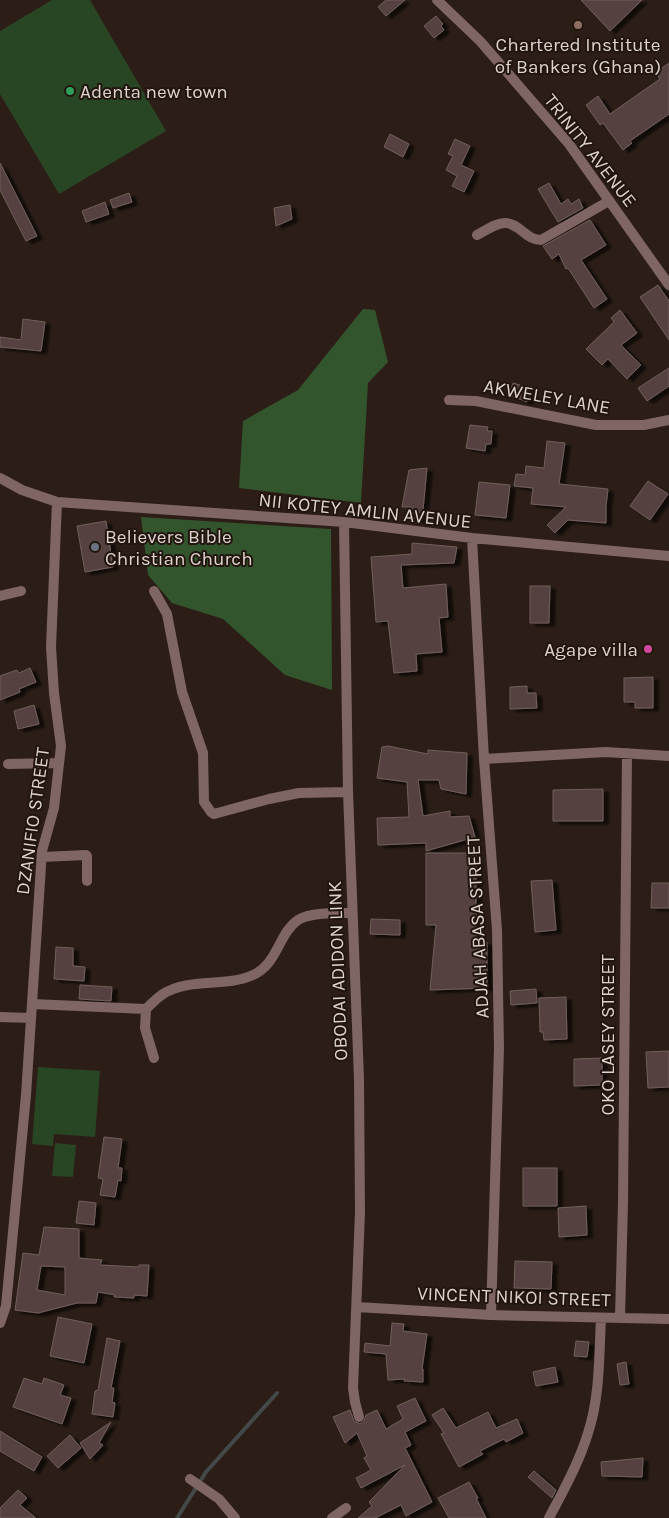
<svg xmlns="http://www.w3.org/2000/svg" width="669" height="1518" viewBox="0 0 669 1518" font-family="Karla,sans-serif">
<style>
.green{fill:#284524}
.forest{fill:#33552e}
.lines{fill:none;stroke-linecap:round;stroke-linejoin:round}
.stream{stroke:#424948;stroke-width:4}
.building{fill:#554341;stroke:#715e5b;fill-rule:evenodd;filter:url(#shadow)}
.minor{stroke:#7f6564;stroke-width:10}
.tertiary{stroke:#7f6564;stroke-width:10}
.education-dot{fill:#8d6e63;stroke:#22150e;stroke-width:2}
.leisure-dot{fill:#2e9e5b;stroke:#22150e;stroke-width:2}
.worship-dot{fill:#6b7280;stroke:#22150e;stroke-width:2}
.hotel-dot{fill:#d1479c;stroke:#22150e;stroke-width:2}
.labels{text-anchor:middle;stroke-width:4;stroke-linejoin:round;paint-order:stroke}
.poi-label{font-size:19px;fill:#ddd3ce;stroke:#22150e;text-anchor:start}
.street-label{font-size:19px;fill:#ddd3ce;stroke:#22150e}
</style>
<defs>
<filter id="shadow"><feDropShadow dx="5.5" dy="3" stdDeviation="1" flood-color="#0009"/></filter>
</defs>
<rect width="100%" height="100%" fill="#2c1e17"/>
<path class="green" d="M52 0H90L166 131 59 194 0 94V31Z
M38 1067 100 1071 95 1137 54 1134 53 1146 32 1144Z
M55 1143 76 1145 73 1177 52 1176Z"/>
<path class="forest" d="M363 309 375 310 388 362 368 383 361 503 239 488 243 421 298 390Z
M141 517 331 529 332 690 285 675 223 619 172 603 148 575Z"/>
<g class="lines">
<path class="stream" d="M177 1518 206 1472 277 1393"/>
</g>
<path class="building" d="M386 0H405L386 16 378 7Z
M581 0H642L610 31Z
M436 16 443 24 441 26 444 30 434 38 424 26Z
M669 63V114L630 141 632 143 623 150 603 123 600 125 586 105 598 96 610 114 660 79 656 72Z
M390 134 409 144 403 157 384 147Z
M455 139 470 146 461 165 474 171 464 192 452 186 457 176 446 170 453 156 448 154Z
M0 163 37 236 26 241 0 190Z
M549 183 561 204 568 199 571 204 579 199 583 208 558 222 538 189Z
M129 193 132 202 113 208 110 200Z
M105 202 109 214 86 222 82 211Z
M290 205 292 219 276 226 274 208Z
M590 220 606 245 581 260 607 299 594 308 568 268 566 269 559 254 552 259 543 246Z
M658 285 669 301V340L640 297Z
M620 310 637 333 621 345 641 365 627 379 608 359 602 365 586 349 614 322 611 318Z
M23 319 45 322 41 351 0 347V337L21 340Z
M669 368V386L647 401 638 388Z
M513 383 532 389 527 402 509 395Z
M470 425 488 427 487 431H492L491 444H486L485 451 466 448Z
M547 441 565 443 559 484 608 489 606 506V523L568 520 555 533 547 525 566 507 531 504 533 488 514 486 516 474 525 475 526 466 544 468Z
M427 468 422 520 411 518 412 507H402L409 470Z
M648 481 668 494 650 520 630 506Z
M479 482 510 485 506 518 475 515Z
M106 521 113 567 85 572 77 526Z
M412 543 457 547 454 563 401 565 403 588 446 584 448 617 439 618 442 652 416 654 417 671 394 673 388 621 376 622 371 557 412 554Z
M530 586H550L549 623H530Z
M30 668 36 682 19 689 20 692 0 700V676L17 670 19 673Z
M653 677V708H635V702H624V678Z
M527 686V693H536L537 708 510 709V687Z
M34 705 39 724 18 729 14 711Z
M388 746 428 754V750L467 753 466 794 441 789 439 780H418L423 816 450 811V817L469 816 475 837 426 851V843L378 845 377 818 409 817 407 782 377 778 382 747Z
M603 789V821H553V790Z
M426 853H476V941L487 942V988L430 990 436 925H426Z
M552 880 556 930 535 932 531 881Z
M652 883H669V908H651Z
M371 919 400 920V935L370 934Z
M56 947 73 948V966L85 967 84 981 54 979Z
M80 985 112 987 111 1001 79 999Z
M536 989 537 1003 511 1005 510 991Z
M566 997 567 1039 544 1040 543 1032H540L539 998Z
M669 1051V1087L648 1088 646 1052Z
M602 1058V1085L574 1086V1059Z
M104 1137 122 1139 118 1168H122L121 1181 118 1180 115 1197 100 1195 103 1179 98 1178Z
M523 1168H557V1206H523Z
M79 1201 96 1203 94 1225 76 1223Z
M586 1206 587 1235 559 1237 558 1208Z
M44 1227 79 1229V1258L102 1260 100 1265 139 1267V1265H149L147 1296 134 1295V1298L114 1297 115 1295 98 1292 96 1303H77L38 1313 15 1310 23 1253 39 1255ZM41 1266 65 1267V1295L37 1290Z
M515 1261 552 1262 551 1289 514 1288Z
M58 1317 92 1324 84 1363 50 1356Z
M392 1323 404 1324 403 1331 427 1334 422 1369H423V1382L404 1381 405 1379 388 1380 386 1354 364 1352 365 1343 390 1346Z
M107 1338 120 1341 111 1388H114L112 1402 115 1403 113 1417 92 1414 95 1391 98 1390Z
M576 1341 589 1342 587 1357 574 1356Z
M626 1362 629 1384 620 1385 617 1364Z
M555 1367 558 1382 536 1386 533 1372Z
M24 1378 42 1384 44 1378 64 1385 60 1395 71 1398 62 1424 13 1407Z
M415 1398 426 1421 405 1432 411 1445 405 1448 432 1502 406 1516 401 1505 375 1518H358L372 1506 369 1502 405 1465 361 1488 356 1478 371 1470 364 1458 367 1456 357 1433 345 1443 333 1417 350 1410 354 1421 360 1424 364 1421 366 1415 377 1410 386 1429 403 1419 397 1406Z
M443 1408 456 1428 488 1412 496 1428 517 1419 523 1433 506 1442 504 1439 480 1451 483 1454 459 1467 441 1434 444 1433 432 1415Z
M111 1422 99 1443 103 1445 90 1459 80 1443Z
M0 1431 42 1457 34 1471 0 1451Z
M70 1435 81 1448 58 1468 47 1456Z
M643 1458 642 1477 602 1476 601 1462Z
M534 1471 556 1490 552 1498 528 1477Z
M469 1482 478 1498H476L486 1518H449L438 1498Z
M18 1490 27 1498 20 1505 36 1518H0V1508Z"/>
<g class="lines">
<path class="minor" d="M477 235C485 231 497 222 506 223 520 224 526 240 541 240L609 201
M449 400 476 401 596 425H644L669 420
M0 478 22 490 57 502 344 522 472 538 669 556
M344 522 348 792 359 1079 360 1212 353 1388 355 1402 359 1417
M472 538 484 759 497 930 499 1048 491 1315
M154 591 167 614 182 692 203 753 204 802 211 812 214 814 269 799 299 793 348 792
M0 596 21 591
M484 759 606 752 669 756
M8 764 59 763
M42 857 86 855 87 856V881
M32 1004 146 1009
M0 1017 31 1018
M154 1058 145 1028 146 1009C151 1004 157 998 163 994 190 977 224 988 253 975 278 964 278 934 298 920 310 912 338 913 352 913
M357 1307 491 1315 669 1319
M620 1318 623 1202 627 753
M0 1323 6 1306 26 1095 42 851 54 808 61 746 54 693 51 647 57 502
M190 1479 219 1499 235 1518
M332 1518 346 1508
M549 1518C563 1491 579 1463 588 1433 600 1397 599 1356 601 1318"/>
<path class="tertiary" d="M437 0 480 41 569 144 669 285"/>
</g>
<circle class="education-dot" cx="578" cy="25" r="5"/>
<circle class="leisure-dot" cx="70" cy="91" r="5"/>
<circle class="worship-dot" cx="95" cy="547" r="5"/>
<circle class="hotel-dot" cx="648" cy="649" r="5"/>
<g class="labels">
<g class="poi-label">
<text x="578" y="51" text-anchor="middle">Chartered Institute<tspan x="578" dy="22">of Bankers (Ghana)</tspan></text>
<text x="80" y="98">Adenta new town</text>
<text x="105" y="543">Believers Bible<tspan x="105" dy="22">Christian Church</tspan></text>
<text x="638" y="656" text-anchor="end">Agape villa</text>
</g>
<g class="street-label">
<text transform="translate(591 150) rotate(52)" y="7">TRINITY AVENUE</text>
<text transform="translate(547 396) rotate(10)" y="7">AKWELEY LANE</text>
<text transform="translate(365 510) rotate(6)" y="7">NII KOTEY AMLIN AVENUE</text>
<text transform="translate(32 821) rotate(-82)" y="7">DZANIFIO STREET</text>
<text transform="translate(477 927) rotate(-93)" y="7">ADJAH ABASA STREET</text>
<text transform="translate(337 971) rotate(-92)" y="7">OBODAI ADIDON LINK</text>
<text transform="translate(607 1035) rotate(-90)" y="7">OKO LASEY STREET</text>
<text transform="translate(514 1296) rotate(2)" y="7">VINCENT NIKOI STREET</text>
</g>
</g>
</svg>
